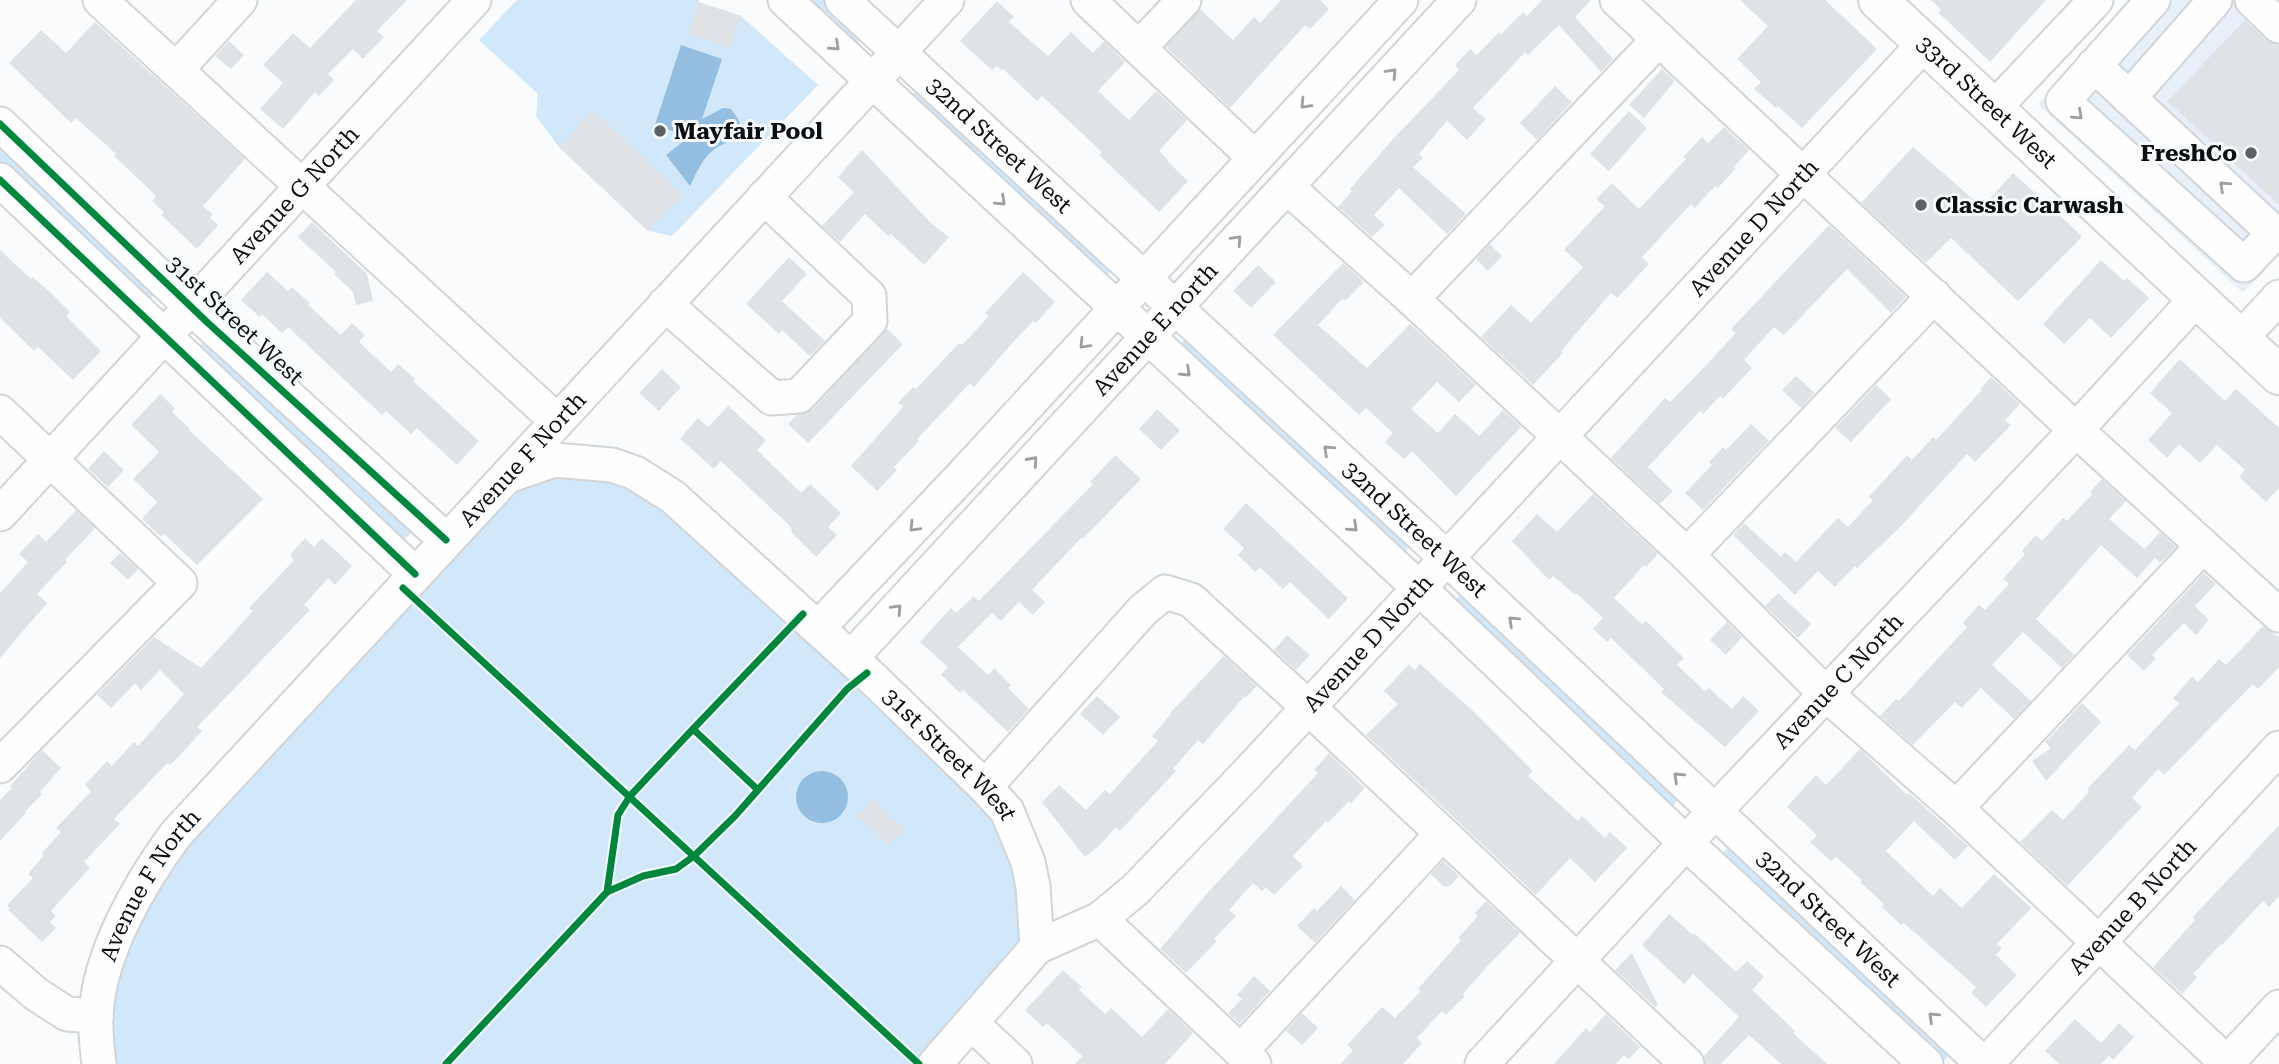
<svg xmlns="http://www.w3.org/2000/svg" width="2279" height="1064" viewBox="0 0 2279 1064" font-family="'Roboto Serif',serif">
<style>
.built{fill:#e7f0f8}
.green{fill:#d1e8fa}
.water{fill:#94bedf}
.building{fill:#e0e3e6}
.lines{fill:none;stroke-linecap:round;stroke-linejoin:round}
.minor-casing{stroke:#d2d5d8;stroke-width:37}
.major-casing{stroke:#d2d5d8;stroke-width:42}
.minor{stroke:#fefeff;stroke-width:33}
.major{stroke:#fefeff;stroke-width:38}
.cycleway-casing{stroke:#f8fbfd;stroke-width:11}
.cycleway{stroke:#00873e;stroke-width:7}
.oneway{stroke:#9c9ea0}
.poi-dot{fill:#5e6164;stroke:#f8fbfd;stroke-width:2.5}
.labels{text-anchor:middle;stroke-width:6;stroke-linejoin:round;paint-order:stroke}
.street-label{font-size:23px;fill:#0a0e12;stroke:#f8fbfd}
.poi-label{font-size:23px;font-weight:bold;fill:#0a0e12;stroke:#f8fbfd;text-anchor:start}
</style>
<rect width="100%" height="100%" fill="#f9fbfc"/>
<path class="built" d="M2133 0H2231L2279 45V254L2243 293 2038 104Z"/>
<path class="green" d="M517 0H699L698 2 741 16 818 85 672 236 648 231 559 147 536 116 538 94 479 40Z
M794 0H825L863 37 850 50Z
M918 89 1112 269 1099 284 906 103Z
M0 140 160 290 150 299 146 300 0 164Z
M1187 337 1410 546 1397 560 1173 351Z
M208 338 415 528 406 538 401 537 203 351 200 346Z
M612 465 1007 811 1037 947 935 1064H99L129 911 505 477Z
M1462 593 1680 797 1670 809 1448 606Z
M1730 845 1953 1051 1942 1063 1719 857Z"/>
<path class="water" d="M681 45 722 59 702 119 723 108 731 109C756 141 730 135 711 152 701 161 696 174 690 186L666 155 689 137 655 125Z
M796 797a26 26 0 1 1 52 0a26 26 0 1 1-52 0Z"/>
<path class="building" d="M356 0H407L377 31 384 37 363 59 353 49 328 74 334 80 319 96 315 92 283 129 260 109 283 83 263 65 293 33 310 48Z
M1281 0H1320L1329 9 1310 29 1305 25 1230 108 1166 47 1200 9 1233 40 1254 17 1260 23Z
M1542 0H1591L1575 17 1613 59 1601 72 1559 25 1528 55 1525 52 1473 108 1486 119 1467 140 1447 121 1419 154 1423 158 1413 167 1466 214 1447 234 1399 188 1374 215 1385 225 1372 237 1338 207 1352 191 1350 189 1393 139 1459 70 1455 65 1470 49 1477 55 1499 32 1501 34 1523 12 1527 16Z
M1740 0H1825L1877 49 1802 128 1778 106 1776 108 1754 89 1761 82 1737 59 1768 26Z
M1931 0H2046L1990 62 1939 13 1941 10Z
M997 1 1014 17 1009 22 1048 56 1071 32 1093 53 1104 41 1125 62 1098 91 1129 120 1156 91 1187 120 1159 151 1168 160 1167 161 1188 181 1159 212 1099 155 1102 152 1042 96 1037 101 1003 69 1002 70 996 66 992 70 960 41Z
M698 2 741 16 730 48 688 34Z
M2245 20 2266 40 2279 45V205L2167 101Z
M95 22 245 159 203 206 213 214 210 218 218 225 197 249 161 215 164 212 152 201 156 197 152 192 114 156 116 154 76 118 71 123 9 63 41 30 66 53Z
M229 41 244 55 231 69 215 56Z
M1662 69 1675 81 1644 118 1629 105Z
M1555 86 1572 102 1537 140 1520 123Z
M593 110 683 195 648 231 559 147Z
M1629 111 1647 128 1609 171 1590 154Z
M1724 127 1749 150 1734 167 1736 168 1718 188 1715 186 1695 208 1691 204 1642 257 1649 264 1617 298 1611 293 1561 351 1563 353 1533 385 1481 337 1511 305 1531 323 1583 267 1564 250 1605 206 1596 199 1612 183 1639 209 1686 159 1683 157 1702 137 1708 143Z
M1913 147 1982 207 2013 173 2081 235 2080 239 2018 301 1951 238 1926 263 1861 203Z
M862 150 931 223 949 237 924 265 891 234 888 236 865 214 840 242 822 226 854 192 838 177Z
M312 222 367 274 373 301 356 305 353 292 334 274 336 272 298 237Z
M1829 225 1906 297 1891 313 1847 269 1784 335 1774 327 1744 360 1752 368 1723 399 1720 396 1703 414 1700 411 1648 467 1673 491 1660 504 1611 458 1665 398 1670 402 1694 378 1736 333 1731 329Z
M1490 244 1502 256 1488 271 1476 259Z
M0 250 31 279 33 277 51 293 70 312 66 316 101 351 73 380 38 347 34 351 0 318Z
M789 257 807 274 782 301 825 341 810 356 782 330 779 334 746 304Z
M2101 260 2124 281 2127 278 2149 298 2111 338 2090 318 2064 344 2043 324Z
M1343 263 1364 282 1345 301 1342 299 1318 325 1367 368 1410 324 1431 343 1476 385 1459 402 1437 382 1411 409 1438 433 1455 414 1479 436 1503 410 1521 427 1456 496 1412 451 1404 459 1385 442 1393 433 1366 408 1359 415 1273 335Z
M1258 265 1276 282 1251 308 1233 291Z
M267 272 288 291 292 287 310 303 308 305 341 335 352 323 365 335 359 342 391 372 398 364 415 379 413 381 479 441 457 465 417 428 411 434 386 411 382 415 288 327 282 333 262 314 260 317 241 300Z
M1023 272 1055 302 1036 323 1033 321 1015 340 974 387 970 383 917 439 919 441 894 467 897 470 877 491 851 466 903 407 898 403 913 387 916 389 959 343 962 345 989 316 985 313Z
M887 329 903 344 808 443 788 424 797 415 813 409Z
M2180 359 2225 401 2236 389 2279 428V488L2266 502 2239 477 2245 470 2217 445 2200 463 2179 444 2167 458 2148 440 2172 413 2150 393Z
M662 369 681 387 659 411 639 393Z
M1796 376 1815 393 1801 408 1782 390Z
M1991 377 2020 404 2005 420 2011 425 1975 462 1967 454 1901 526 1857 568 1855 566 1835 587 1818 571 1795 595 1733 535 1744 523 1781 557 1785 552 1796 562 1838 518 1848 527 1873 500 1869 497 1907 455 1912 460 1933 437 1936 440 1982 390 1980 389Z
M1876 385 1891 399 1851 442 1835 428Z
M160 394 175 408 172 412 190 429 189 430 263 499 197 565 164 534 161 537 142 519 157 502 133 479 159 452 131 425Z
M728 406 766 440 757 450 801 493 810 484 841 513 828 527 837 535 816 557 792 533 791 527 721 461 714 469 680 439 698 418 708 427Z
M1157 409 1180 430 1161 450 1139 429Z
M1751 424 1769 441 1703 510 1685 493 1712 465 1709 462 1723 447 1726 450Z
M104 451 124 470 108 487 88 469Z
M1115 455 1141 479 1084 538 1082 537 1032 590 1045 602 1033 615 1019 602 1001 621 992 613 958 647 988 675 994 668 1011 685 1008 688 1029 709 1008 732 963 690 960 693 941 675 948 667 920 642 951 608 956 613 974 596 979 601 1093 484 1090 482Z
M2102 479 2126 501 2109 519 2155 558 2137 578 2101 545 2036 619 2074 655 2062 668 2023 632 1992 665 2031 701 2014 719 1981 688 1962 708 1955 702 1913 745 1880 716 1896 699 1899 701 1967 627 1963 623 1979 605 1985 610 2009 584 2003 579 2025 554 2022 551 2036 535 2042 541 2063 518 2067 521 2092 494 2090 492Z
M1593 494 1658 554 1646 567 1644 565 1614 598 1642 624 1646 621 1684 658 1677 665 1705 691 1709 688 1732 709 1743 696 1759 711 1725 747 1661 692 1664 689 1611 638 1607 642 1593 629 1603 618 1576 593 1575 595 1553 576 1549 580 1512 541 1537 514 1557 532Z
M1246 503 1348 598 1329 619 1290 582 1283 589 1260 567 1255 572 1238 555 1244 548 1223 529Z
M76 510 95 528 65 560 67 562 37 594 47 603 0 658V593L28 562 19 554 38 534 46 542Z
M2160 532 2176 547 2160 563 2145 549Z
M305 538 314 547 322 538 352 566 335 585 328 578 304 605 310 610 197 727 202 731 185 750 170 765 167 763 114 819 120 824 84 862 90 868 51 911 56 916 50 922 56 928 42 942 8 910 10 908 7 905 33 878 28 874 44 855 42 853 61 832 56 828 91 791 85 785 107 761 112 766 134 742 138 746 184 694 160 670 141 690 135 683 111 708 97 695 154 637 201 668 253 611 249 608 294 560 290 555Z
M120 553 138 569 128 580 110 563Z
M2204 573 2216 584 2195 606 2209 620 2196 635 2184 623 2152 655 2156 658 2144 671 2127 655Z
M1778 593 1811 624 1798 638 1765 606Z
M1727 622 1742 637 1726 655 1710 640Z
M2263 626 2279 637V667L2258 689 2253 684 2164 775 2158 769 2132 798 2142 807 2067 886 2020 842 2052 810 2063 820 2089 792 2087 789 2129 745 2135 750 2179 703 2173 698 2192 677 2198 682 2219 659 2226 665Z
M1287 635 1310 655 1296 670 1274 650Z
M1224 656 1257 686 1245 698 1244 697 1203 744 1198 740 1173 769 1176 771 1120 831 1116 827 1099 846 1085 857 1042 802 1059 785 1086 810 1105 790 1110 794 1158 741 1152 736 1171 714 1170 713Z
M1409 664 1415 670 1420 664 1472 710 1533 771 1528 776 1578 821 1582 816 1605 838 1610 832 1627 848 1595 882 1570 858 1536 895 1366 735 1398 704 1384 691Z
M1097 696 1120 717 1103 735 1080 714Z
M2082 703 2101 722 2046 781 2032 761 2051 748 2045 742Z
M1860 749 1907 795 1909 793 1968 846 1955 860 1914 821 1886 851 1933 896 1940 888 1962 908 1994 874 2031 908 1997 944 2002 948 1996 955 2017 975 1986 1007 1971 993 1976 987 1904 923 1901 925 1882 907 1884 904 1860 882 1862 880 1836 857 1831 861 1810 842 1817 835 1787 807 1816 775 1826 785Z
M42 750 61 768 40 792 42 794 25 812 26 813 0 841V800L12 788 10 786Z
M1329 753 1365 788 1351 803 1349 801 1328 823 1326 821 1293 856 1303 866 1274 895 1266 887 1262 891 1253 883 1229 910 1236 916 1214 939 1217 941 1186 973 1160 949 1212 888 1318 773 1314 770Z
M873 800 904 830 889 845 858 816Z
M2279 825V896L2269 907 2263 901 2222 945 2221 944 2193 974 2197 977 2182 994 2153 967 2195 920 2193 917Z
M1443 861 1459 876 1450 886H1443L1431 874Z
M1341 886 1355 900 1315 943 1297 926 1314 908 1317 911Z
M1486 901 1520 933 1483 971 1463 994 1465 996 1446 1015 1442 1011 1417 1038 1422 1043 1403 1064H1341L1353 1050 1347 1045 1382 1007 1395 1018 1421 991 1418 989 1461 940 1458 938 1478 916 1475 913Z
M1669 914 1693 935 1694 933 1736 972 1747 961 1764 977 1752 990 1795 1031 1793 1033 1827 1064H1781L1749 1035 1721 1064H1706L1704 1056 1739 1017 1693 974 1684 984 1642 945Z
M1632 953 1658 1005 1655 1007 1615 970Z
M1063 970 1082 987 1079 990 1105 1014 1111 1008 1142 1037 1168 1009 1193 1033 1165 1064H1075L1082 1056 1047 1023 1043 1027 1025 1010Z
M1254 976 1270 991 1240 1024 1228 1013 1242 999 1237 995Z
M1302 1013 1318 1028 1302 1045 1286 1031Z
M1606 1014 1640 1047 1629 1059 1624 1055 1616 1064H1554L1586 1028 1590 1032Z
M2075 1019 2101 1043 2119 1023 2134 1037 2113 1060 2109 1056 2101 1064H2059L2045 1051Z"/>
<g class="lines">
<g class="minor-casing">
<g id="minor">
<path d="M100 0 557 421"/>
<path d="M785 0 1419 588 1686 843 1926 1064"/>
<path id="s1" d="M842 0 1423 536 1983 1064"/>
<path d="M1088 0 1255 158"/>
<path d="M1617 0 2076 430 2279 615"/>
<path d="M2252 0 2279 26"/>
<path d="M1140 47 1184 0"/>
<path d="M2094 65 2274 233 2244 265 2063 101 2153 0"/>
<path d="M176 70 240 0"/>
<path d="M2129 98 2215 0"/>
<path d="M1994 108 2096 0"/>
<path d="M0 124 208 323 446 540"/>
<path d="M0 180 415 574"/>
<path d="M1287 187 1412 299 1687 555 1826 694 1956 808 2228 1064"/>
<path d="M1412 299 1659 39"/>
<path d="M665 304 772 398 799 396 870 321 869 296 764 197"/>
<path d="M2241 338 2279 297"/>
<path d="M0 412 180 583 0 766"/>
<path id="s2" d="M511 475 554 460 612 465 635 473 673 497 867 673 985 787 1007 811 1028 862 1033 886 1037 947"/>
<path id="s3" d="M0 514 474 0"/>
<path d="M1687 555 1934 296"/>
<path d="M818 628 961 477 1401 0"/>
<path id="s4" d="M851 658 1459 0"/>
<path d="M985 787 1143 610 1165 592 1191 600 1308 707 1687 1064"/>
<path d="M1956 808 2203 546"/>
<path d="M1100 919 1254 1064"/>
<path d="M0 963 36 994 67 1014 96 1016"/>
<path d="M971 1023 1015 1064"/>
<path d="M1241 1051 1442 834"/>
<path d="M2227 1063 2279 1007"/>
<path id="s5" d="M99 1064C97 1048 95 1031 96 1015 99 953 140 883 176 834L947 0"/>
<path id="s6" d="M935 1064 1037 947 1100 919 1135 890 1242 779 1925 43"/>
<path id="s7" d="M1482 1064 1715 811 2076 430 2197 298"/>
<path id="s8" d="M1986 1064 2279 748"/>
</g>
</g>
<g class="major-casing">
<g id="major">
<path id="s9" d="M1878 0 2279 375"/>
</g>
</g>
<use href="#minor" class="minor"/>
<use href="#major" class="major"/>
<g class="cycleway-casing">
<path id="cycleway" d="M0 124 208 323 446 540
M0 180 415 574
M403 588 919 1064
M693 729 803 614
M607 892 643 876 676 869 694 856 735 816 847 689 867 673
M446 1064 607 892 618 815 630 796 693 729 758 790"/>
</g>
<use href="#cycleway" class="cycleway"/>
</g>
<defs><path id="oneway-chevron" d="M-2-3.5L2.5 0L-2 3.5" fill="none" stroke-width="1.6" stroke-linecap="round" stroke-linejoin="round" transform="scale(1.75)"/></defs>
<g class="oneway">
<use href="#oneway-chevron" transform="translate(835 46) rotate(43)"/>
<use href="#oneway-chevron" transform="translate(1392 73) rotate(-47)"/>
<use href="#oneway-chevron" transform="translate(1305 104) rotate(133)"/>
<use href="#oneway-chevron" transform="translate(2078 115) rotate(42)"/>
<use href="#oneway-chevron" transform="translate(2224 186) rotate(-137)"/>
<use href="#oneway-chevron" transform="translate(1001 201) rotate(43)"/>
<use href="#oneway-chevron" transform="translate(1237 240) rotate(-47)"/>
<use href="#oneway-chevron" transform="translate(1084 344) rotate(133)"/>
<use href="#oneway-chevron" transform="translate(1186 372) rotate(43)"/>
<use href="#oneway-chevron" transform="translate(1328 450) rotate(-137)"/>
<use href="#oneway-chevron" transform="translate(1033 461) rotate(-48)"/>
<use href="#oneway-chevron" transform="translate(914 527) rotate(134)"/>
<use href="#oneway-chevron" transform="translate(1353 527) rotate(43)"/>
<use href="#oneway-chevron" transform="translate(897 609) rotate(-47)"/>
<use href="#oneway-chevron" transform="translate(1513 621) rotate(-137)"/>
<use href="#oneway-chevron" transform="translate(1678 777) rotate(-137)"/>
<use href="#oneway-chevron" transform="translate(1933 1017) rotate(-137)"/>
</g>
<g class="poi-dot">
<circle cx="660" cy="131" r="7"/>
<circle cx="2251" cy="153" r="7"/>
<circle cx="1921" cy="205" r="7"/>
</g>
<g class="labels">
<g class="street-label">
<text dy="8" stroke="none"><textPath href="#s9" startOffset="149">33rd Street West</textPath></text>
<text dy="8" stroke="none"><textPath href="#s1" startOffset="214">32nd Street West</textPath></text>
<text dy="8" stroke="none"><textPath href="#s3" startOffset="434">Avenue G North</textPath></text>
<text dy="8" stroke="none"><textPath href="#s6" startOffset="1176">Avenue D North</textPath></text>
<text transform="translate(235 320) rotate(43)" y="8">31st Street West</text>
<text dy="8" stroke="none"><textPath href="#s4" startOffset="448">Avenue E north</textPath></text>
<text dy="8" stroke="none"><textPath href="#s5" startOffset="760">Avenue F North</textPath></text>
<text dy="8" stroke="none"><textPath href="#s1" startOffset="780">32nd Street West</textPath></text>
<text dy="8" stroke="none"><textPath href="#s6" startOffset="609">Avenue D North</textPath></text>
<text dy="8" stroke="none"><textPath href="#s7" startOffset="523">Avenue C North</textPath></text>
<text dy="8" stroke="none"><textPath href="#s2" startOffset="551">31st Street West</textPath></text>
<text dy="8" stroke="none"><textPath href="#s5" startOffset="192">Avenue F North</textPath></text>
<text dy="8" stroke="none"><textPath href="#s8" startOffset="215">Avenue B North</textPath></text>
<text dy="8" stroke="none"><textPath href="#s1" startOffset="1348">32nd Street West</textPath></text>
</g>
<g class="poi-label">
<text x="674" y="139">Mayfair Pool</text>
<text x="2237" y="161" text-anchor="end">FreshCo</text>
<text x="1935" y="213">Classic Carwash</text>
</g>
</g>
</svg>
